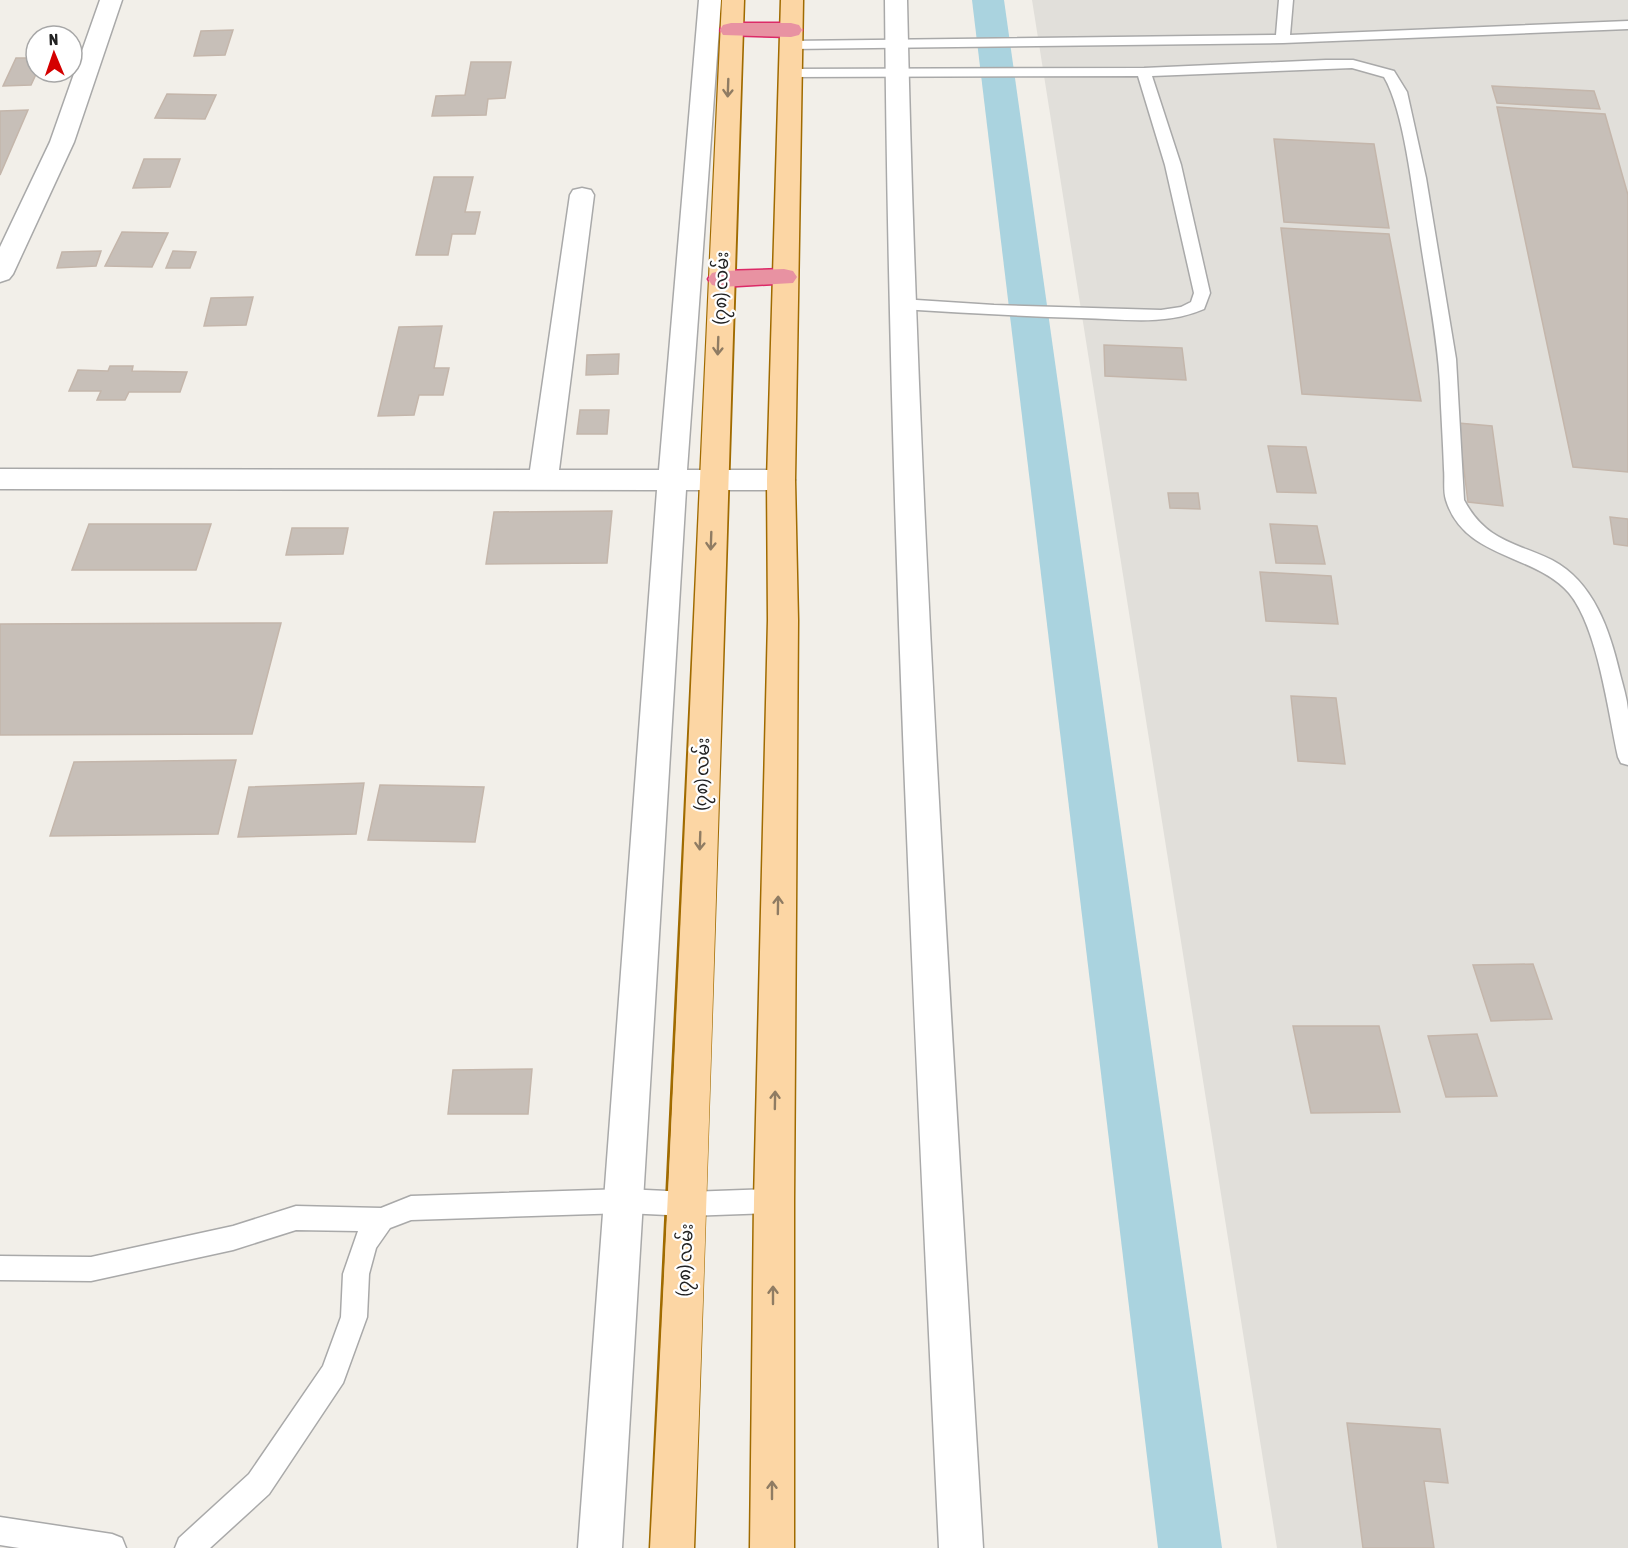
<svg xmlns="http://www.w3.org/2000/svg" width="1628" height="1548" viewBox="0 0 1628 1548" font-family="'Asap Condensed','Noto Sans Myanmar',sans-serif">
<style>
.airport{fill:#e1dfda}
.lines{fill:none;stroke-linecap:round;stroke-linejoin:round}
.canal{fill:#aad3df;fill-rule:evenodd}
.building{fill:#c7bfb8;stroke:#c4b6ab;stroke-width:1.5}
.lane-casing{stroke:#a9a9a9;stroke-width:3}
.street-casing{stroke:#a9a9a9;stroke-width:3}
.primary-casing{stroke:#a06b00;stroke-width:3}
.highway-casing{stroke:#dc2a67;stroke-width:3}
.lane{fill:#fff;fill-rule:evenodd}
.street{fill:#fff;fill-rule:evenodd}
.primary{fill:#fcd6a4;fill-rule:evenodd}
.highway{fill:#e892a2;fill-rule:evenodd}
.oneway{stroke:#8f7c63}
.labels{text-anchor:middle;stroke-width:4.5;stroke-linejoin:round;paint-order:stroke}
.street-label{font-size:18px;fill:#222;stroke:#fff}
</style>
<rect width="100%" height="100%" fill="#f2efe9"/>
<path class="airport" d="M1032 0H1628V1548H1277Z"/>
<g class="lines">
<path class="canal" d="M972 0H1004L1222 1548H1158Z"/>
</g>
<path class="building" d="M233 30 225 55 194 56 201 31Z
M16 58H36L37 72 31 85 3 86Z
M471 62H511L505 98 488 99 486 115 432 116 436 96 465 95Z
M1492 86 1594 91 1600 109 1497 103Z
M167 94 216 95 205 119 155 118Z
M1497 107 1605 114 1628 195V472L1573 467Z
M28 110 0 175V111Z
M1274 139 1374 144 1389 228 1284 222Z
M144 159H180L170 187 133 188Z
M434 177H473L465 212H480L475 234H452L448 255H416Z
M1281 228 1389 234 1421 401 1302 394Z
M122 232 168 233 152 267 105 266Z
M101 251 96 266 57 268 62 252Z
M173 251 196 252 190 268H166Z
M253 297 246 325 204 326 211 298Z
M442 326 434 368H449L443 395H419L414 415 378 416 399 327Z
M1104 345 1182 348 1186 380 1105 376Z
M619 354 618 374 586 375 587 355Z
M110 366H133L132 371 187 372 180 392H129L125 400H97L101 391H69L78 370 108 371Z
M580 410H609L607 434H577Z
M1458 423 1492 426 1503 506 1468 502Z
M1268 446 1306 447 1316 493 1277 492Z
M1168 493H1198L1200 509 1170 508Z
M612 511 607 563 486 564 494 512Z
M1610 517 1628 519V546L1614 544Z
M89 524H211L196 570H72Z
M1270 524 1317 526 1325 564 1276 563Z
M292 528H348L343 554 286 555Z
M1260 572 1331 576 1338 624 1266 621Z
M281 623 252 734 0 735V624Z
M1291 696 1336 698 1345 764 1298 761Z
M236 760 218 834 50 836 74 762Z
M364 783 356 834 238 837 249 787Z
M380 785 484 787 475 842 368 840Z
M1533 964 1552 1019 1491 1021 1473 965Z
M1293 1026H1379L1400 1112 1311 1113Z
M1477 1034 1497 1096 1446 1097 1428 1036Z
M532 1069 528 1114H448L453 1070Z
M1347 1423 1440 1429 1448 1483 1424 1481 1434 1548H1363Z"/>
<g class="lines">
<g class="lane-casing">
<path id="lane" d="M1279 0H1293L1290 35 1628 21V29L1283 43 790 49 783 45 790 41 1276 35Z
M1326 60H1353L1394 71 1407 92 1426 178 1456 359 1464 500C1486 541 1514 542 1552 560 1594 582 1610 631 1620 674 1623 686 1627 698 1628 710 1628 728 1628 747 1628 765L1621 763 1618 757C1608 712 1598 628 1569 593 1534 553 1464 559 1446 500 1443 491 1445 479 1444 469 1443 440 1441 412 1440 383 1437 332 1426 281 1419 231 1412 189 1404 111 1384 77L1352 68 1152 76 1181 165 1210 293 1204 309C1166 326 1122 319 1081 318 1021 316 961 313 901 309L895 308 893 304 895 300 901 299 994 305 1161 310 1181 307 1191 302 1194 293 1165 165 1138 76 789 77 782 73 789 69 1144 68Z
M625 1189 688 1192 774 1189 783 1193 787 1201 783 1209 774 1213 688 1216 625 1213 411 1220 390 1228 376 1248 369 1274 367 1317 343 1383 269 1494 210 1548H175L179 1538 249 1474 323 1366 341 1317 343 1274 358 1231 296 1230 233 1250 91 1281 0 1280V1256L91 1257 233 1226 296 1206 381 1208 411 1196Z
M0 1517 112 1534 122 1538 126 1548H19L0 1545Z"/>
</g>
<g class="street-casing">
<path id="street" d="M100 0H122L74 142 13 274 9 279 0 282V247L50 142Z
M699 0H721L687 470H781L791 473 795 480 791 487 781 490H686L622 1548H578L657 490 0 489V469L530 470 570 195 573 190 582 188 591 190 594 195 559 470H659Z
M885 0H907C918 517 952 1032 983 1548H939C915 1032 889 517 885 0Z"/>
</g>
<g class="primary-casing">
<path id="primary" d="M722 0H744C726 516 714 1032 694 1548H650C678 1032 697 516 722 0Z
M781 0H803L795 480 798 620 794 1201V1548H750L754 1201 768 620 767 480Z"/>
</g>
<g class="highway-casing">
<path id="highway" d="M731 23H791L799 25 802 30 799 35 791 37 723 35 720 30 723 25Z
M784 269 793 271 797 277 793 283 721 287 712 285 708 279 712 273 721 271Z"/>
</g>
<use href="#lane" class="lane"/>
<use href="#street" class="street"/>
<use href="#primary" class="primary"/>
<use href="#highway" class="highway"/>
</g>
<defs><path id="oneway-shaft" d="M-6 0H5M1.5-3L5.5 0L1.5 3" fill="none" stroke-width="1.6" stroke-linecap="round" stroke-linejoin="round" transform="scale(1.5)"/></defs>
<g class="oneway">
<use href="#oneway-shaft" transform="translate(728 88) rotate(92)"/>
<use href="#oneway-shaft" transform="translate(718 346) rotate(92)"/>
<use href="#oneway-shaft" transform="translate(711 541) rotate(92)"/>
<use href="#oneway-shaft" transform="translate(700 841) rotate(92)"/>
<use href="#oneway-shaft" transform="translate(778 905) rotate(-89)"/>
<use href="#oneway-shaft" transform="translate(775 1100) rotate(-89)"/>
<use href="#oneway-shaft" transform="translate(773 1295) rotate(-90)"/>
<use href="#oneway-shaft" transform="translate(772 1490) rotate(-90)"/>
</g>
<g class="labels">
<g class="street-label">
<text transform="translate(721 288) rotate(-88)" y="6">(၇၈) လမ်း</text>
<text transform="translate(702 774) rotate(-88)" y="6">(၇၈) လမ်း</text>
<text transform="translate(685 1260) rotate(-87)" y="6">(၇၈) လမ်း</text>
</g>
</g>
<g transform="translate(54 54) rotate(358)"><circle r="28" fill="#ffffff" stroke="#a7a7a7" stroke-width="1.5"/>
<path d="M0-4.5L10 22L0 15L-10 22Z" fill="#d40000"/>
<text y="-9" font-size="16" font-weight="bold" text-anchor="middle" fill="#222222">N</text>
</g>
</svg>
